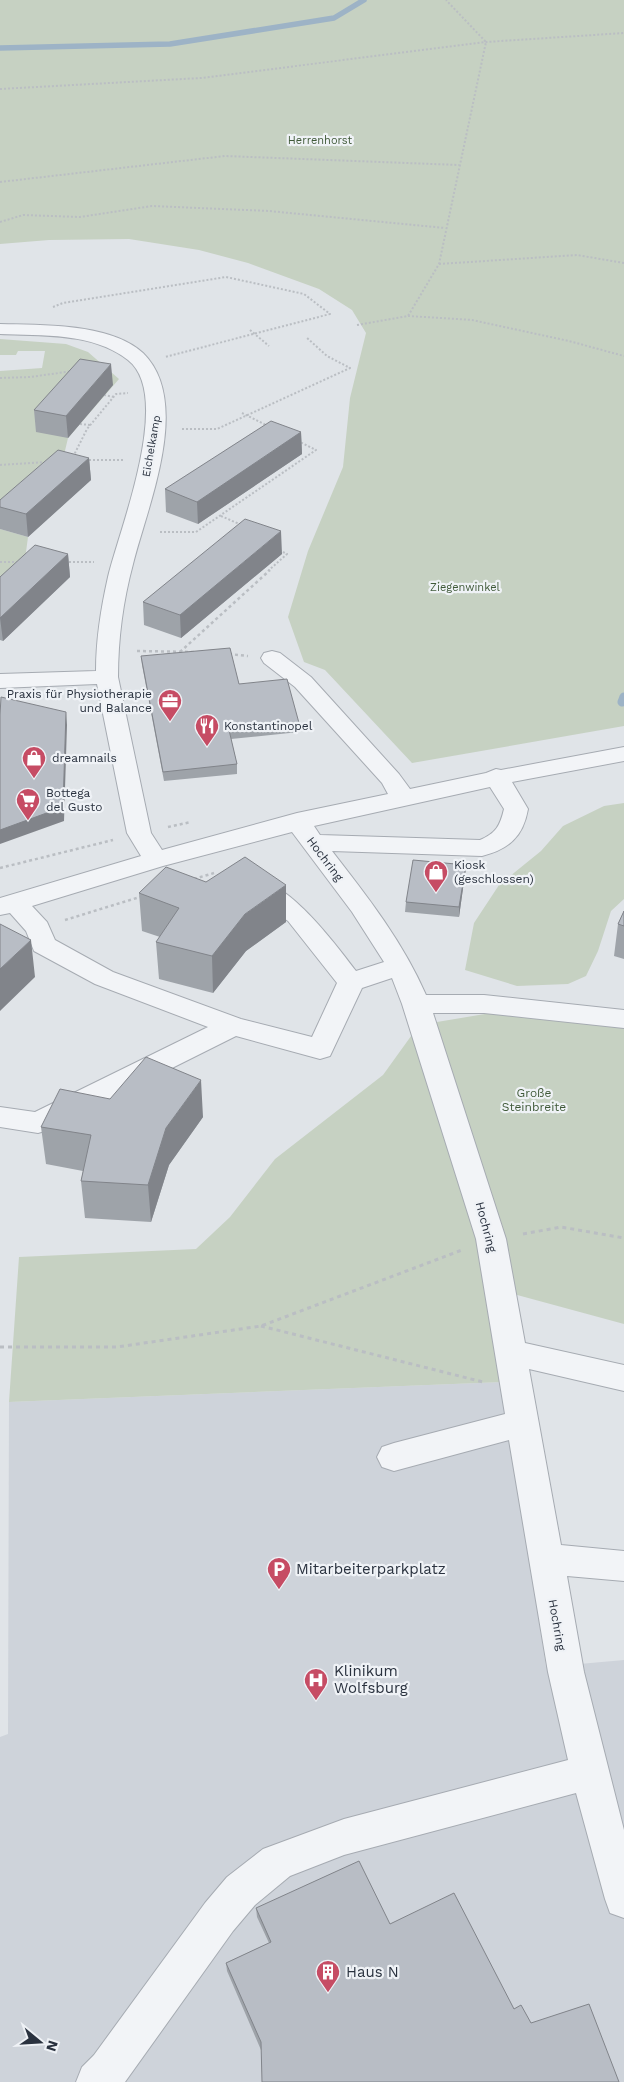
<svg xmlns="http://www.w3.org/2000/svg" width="624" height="2082" viewBox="0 0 624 2082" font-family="'Work Sans',sans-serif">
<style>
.built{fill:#ced3da}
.green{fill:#c6d1c2}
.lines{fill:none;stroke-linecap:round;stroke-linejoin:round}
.stream-far1{stroke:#9db3c6;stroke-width:5.5}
.stream{stroke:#9db3c6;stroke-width:9}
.minor-casing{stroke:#a6abb2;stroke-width:2}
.path-far2{stroke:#babec3;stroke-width:2;stroke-dasharray:2 2;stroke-linecap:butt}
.path-far1{stroke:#babec3;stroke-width:2.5;stroke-dasharray:3 3;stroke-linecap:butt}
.path{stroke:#babec3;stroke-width:3;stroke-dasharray:4 4;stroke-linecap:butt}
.minor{fill:#f2f4f7;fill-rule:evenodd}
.wall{fill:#9ea3a9}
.shaded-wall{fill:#81848a}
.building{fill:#b8bdc5;stroke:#81848a}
.labels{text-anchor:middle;stroke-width:4.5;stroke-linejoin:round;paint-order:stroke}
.far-park-label{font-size:11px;fill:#3f5938;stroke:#eff2f6}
.far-street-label{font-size:11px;fill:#2a323f;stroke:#eff2f6}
.poi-label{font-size:12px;fill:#2a323f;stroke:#eff2f6;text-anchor:start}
.street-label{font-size:12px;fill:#2a323f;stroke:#eff2f6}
.park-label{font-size:12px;fill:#3f5938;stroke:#eff2f6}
.near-poi-label{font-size:15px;fill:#2a323f;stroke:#eff2f6;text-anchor:start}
</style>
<rect width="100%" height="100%" fill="#e0e4e8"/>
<path class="built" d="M503 1382 546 1667 624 1660V2082H0V1737L8 1734 9 1402Z"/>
<path class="green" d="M0 0H624V726L412 763 325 670 304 662 288 617 308 551 343 467 350 398 366 333 352 310 319 289 248 263 199 250 129 239 49 240 0 244Z
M0 339 66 344 88 352 119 379 68 438 60 472 0 525V371L42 368 45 351H18L16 355H0Z
M0 529 28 537 24 567 0 603Z
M624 803V899L611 911 598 951 586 976 568 984 517 986 465 970 474 923 499 885 541 851 563 826 604 806Z
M521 1008 624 1019V1324L491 1288 503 1382 9 1402 19 1257 196 1249 230 1217 275 1159 383 1075 419 1025Z"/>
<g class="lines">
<path class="stream-far1" d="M0 48 170 44 334 18 364 0"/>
<path class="stream" d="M622 702 624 697"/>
<g class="minor-casing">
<path id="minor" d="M0 324C41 325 111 323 143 353 193 402 147 507 133 564 123 601 118 639 118 677L151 833 162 850 297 813 388 794 382 783 295 687 264 663 261 658 264 653 272 651 280 653 311 677 399 774 410 789 486 773 496 769 501 770 624 747V761L512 782 528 809C523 837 509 849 482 856L332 851C367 896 403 942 426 995H484L624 1010V1028L484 1013H433L506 1239 525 1343 624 1365V1391L529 1369 561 1545 624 1551V1581L567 1576 584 1672 624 1830V1918L610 1913 605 1899 576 1793 344 1855 290 1876 255 1905 233 1931 125 2082H76L82 2067 94 2055 205 1903 227 1877 263 1849 344 1819 568 1760 548 1672 509 1440 394 1471 382 1467 377 1457 382 1447 394 1443 505 1414 476 1239 402 1004 392 978 362 988 330 1056 320 1059 236 1036 48 1130 38 1133 0 1127V1107L35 1112 208 1027 95 984 34 951 26 931 10 913 0 915V898L141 856 127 833 97 684 0 688V674L96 671C96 639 101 608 108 577 119 530 174 396 128 360 92 332 42 336 0 334ZM490 787 504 809C500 826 496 833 480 840L320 835 314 826ZM292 832 352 912 384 962 356 971C336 945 282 871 246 880L242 886 246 892 288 921 337 983 312 1037 241 1019 113 972 55 940 47 922 32 906 163 866Z"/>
</g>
<path class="path-far2" d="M0 89 201 78 486 42 624 33
M0 182 225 156 459 165
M0 222 23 215 80 217 152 206 269 211 445 228
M439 264 577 255 624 263
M53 307 63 303 226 277 304 294 330 314 165 357
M408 316 472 320 569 341 624 356
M357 325 408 316 439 264 486 42 446 0
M250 330 269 346
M0 378 30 377 73 371
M104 395 114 397
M242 413 268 426
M80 424 90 425
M182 429H217L350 368 327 356 306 337
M73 457 87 429 116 394 128 393
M85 460H124
M0 465 47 462
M221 516 237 523 240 529
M160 532H196L316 450 298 441
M0 562H21
M65 562H94
M268 571 287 554 279 550"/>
<path class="path-far1" d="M137 651 195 652
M180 652 270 570
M229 654 248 656
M168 827 191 822
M0 868 113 840
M194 879 214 873
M65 920 143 896"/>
<path class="path" d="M523 1234 561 1227 624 1238
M261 1326 483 1382
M0 1347H117L261 1326 462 1250"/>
<use href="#minor" class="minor"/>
</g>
<path class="wall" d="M113 385 68 438 36 432 34 410Z
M301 432 302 454 198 524 166 512 165 489Z
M89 458 91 480 28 537 0 529V500Z
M68 554 70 577 3 641 0 640V577Z
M282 554 181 638 144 625 143 602Z
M141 656 239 684 299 723V732L231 739 237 764V774L164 781 142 665Z
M466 865 465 874 459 917 405 912 406 902Z
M139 893 286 922 246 951 213 993 159 979 156 942 160 937 142 931Z
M624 911V959L614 956 618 924Z
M203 1117 169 1165 151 1222 85 1218 81 1181 83 1171 46 1164 41 1127Z
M256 1908 390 1924 514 2009 531 2023 261 2050 227 1971 226 1963 269 1943 257 1917Z"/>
<path class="shaded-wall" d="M111 364 113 385 68 438 66 416Z
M301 432 302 454 198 524 197 502Z
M89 458 91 480 28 537 26 514Z
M281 531 282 554 181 638 180 615Z
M68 554 70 577 3 641 0 618Z
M66 712 67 725 64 821 0 844V830Z
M466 865 465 874 459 917V907Z
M286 885V922L246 951 213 993 212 956 245 914Z
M31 940 35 977 0 1011V969Z
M201 1080 203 1117 169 1165 151 1222 148 1185 166 1128Z"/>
<path class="building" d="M80 359 111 364 66 416 34 410Z
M271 421 301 432 197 502 165 489Z
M58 450 89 458 26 514 0 507V500Z
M245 519 281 531 180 615 143 602Z
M35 545 68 554 0 618V577Z
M230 648 239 684 287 679 299 723 229 730 237 764 163 772 141 656Z
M1 697 66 712 63 807 0 830V715Z
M245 857 286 885 245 914 212 956 156 942 179 908 139 893 166 867 206 882Z
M413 860 466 865 459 907 406 902Z
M624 911V926L618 924Z
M0 924 31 940 0 969Z
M146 1057 201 1080 166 1128 148 1185 81 1181 91 1135 41 1127 60 1089 110 1099Z
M359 1861 390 1924 454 1893 514 2009 521 2005 531 2023 589 2004 619 2082H262L261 2042 226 1963 271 1942 256 1908Z"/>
<defs>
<g id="office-pin" transform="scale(1.25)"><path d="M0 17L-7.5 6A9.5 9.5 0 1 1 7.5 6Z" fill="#c64c64" stroke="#eff2f6"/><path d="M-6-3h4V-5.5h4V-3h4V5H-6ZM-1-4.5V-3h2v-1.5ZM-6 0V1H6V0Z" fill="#fff"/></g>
<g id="restaurant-pin" transform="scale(1.25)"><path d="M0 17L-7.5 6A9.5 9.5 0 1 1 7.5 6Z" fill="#c64c64" stroke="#eff2f6"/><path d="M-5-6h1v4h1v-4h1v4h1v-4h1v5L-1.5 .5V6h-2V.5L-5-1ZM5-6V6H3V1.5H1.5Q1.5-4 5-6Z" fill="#fff"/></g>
<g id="shop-pin" transform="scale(1.25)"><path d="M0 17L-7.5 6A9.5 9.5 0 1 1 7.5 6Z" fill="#c64c64" stroke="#eff2f6"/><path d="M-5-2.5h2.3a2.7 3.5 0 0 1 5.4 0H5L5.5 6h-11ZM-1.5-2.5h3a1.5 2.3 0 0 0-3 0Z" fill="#fff"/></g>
<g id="supermarket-pin" transform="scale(1.25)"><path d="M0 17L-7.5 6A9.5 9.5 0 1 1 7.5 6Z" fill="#c64c64" stroke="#eff2f6"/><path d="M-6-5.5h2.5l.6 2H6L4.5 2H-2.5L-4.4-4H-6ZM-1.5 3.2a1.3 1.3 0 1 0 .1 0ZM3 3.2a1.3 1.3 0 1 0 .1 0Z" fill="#fff"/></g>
<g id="parking-pin" transform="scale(1.25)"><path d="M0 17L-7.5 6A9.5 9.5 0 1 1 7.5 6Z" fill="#c64c64" stroke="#eff2f6"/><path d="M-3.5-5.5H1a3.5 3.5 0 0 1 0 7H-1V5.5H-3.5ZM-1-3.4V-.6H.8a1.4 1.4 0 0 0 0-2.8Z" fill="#fff"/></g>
<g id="hospital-pin" transform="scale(1.25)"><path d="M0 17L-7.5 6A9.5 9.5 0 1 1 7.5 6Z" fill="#c64c64" stroke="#eff2f6"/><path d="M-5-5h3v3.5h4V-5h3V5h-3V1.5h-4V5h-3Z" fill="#fff"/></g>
<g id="building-pin" transform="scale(1.25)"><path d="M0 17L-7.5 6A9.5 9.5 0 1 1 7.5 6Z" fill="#c64c64" stroke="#eff2f6"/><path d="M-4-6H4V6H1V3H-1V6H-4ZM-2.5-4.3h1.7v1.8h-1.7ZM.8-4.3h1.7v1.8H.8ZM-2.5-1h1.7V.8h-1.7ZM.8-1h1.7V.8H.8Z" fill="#fff"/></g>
</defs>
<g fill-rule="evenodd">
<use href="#office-pin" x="170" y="701"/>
<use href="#restaurant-pin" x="207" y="726"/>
<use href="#shop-pin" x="34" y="758"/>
<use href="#supermarket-pin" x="28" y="800"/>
<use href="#shop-pin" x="436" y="872"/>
<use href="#parking-pin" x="279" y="1569"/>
<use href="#hospital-pin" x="316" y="1680"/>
<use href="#building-pin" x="328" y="1972"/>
</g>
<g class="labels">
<g class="far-park-label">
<text x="320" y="144">Herrenhorst</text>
<text x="465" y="591">Ziegenwinkel</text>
</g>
<g class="far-street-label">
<text transform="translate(151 446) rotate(-80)" y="4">Eichelkamp</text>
</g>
<g class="poi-label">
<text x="152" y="698" text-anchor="end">Praxis für Physiotherapie<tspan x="152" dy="14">und Balance</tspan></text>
<text x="224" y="730">Konstantinopel</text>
<text x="52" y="762">dreamnails</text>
<text x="46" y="797">Bottega<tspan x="46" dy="14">del Gusto</tspan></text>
<text x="454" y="869">Kiosk<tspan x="454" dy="14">(geschlossen)</tspan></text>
</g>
<g class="street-label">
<text transform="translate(325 859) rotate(53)" y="4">Hochring</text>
<text transform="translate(486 1227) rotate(75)" y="4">Hochring</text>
<text transform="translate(557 1625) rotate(80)" y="4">Hochring</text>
</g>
<g class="park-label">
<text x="534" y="1097">Große<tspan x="534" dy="14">Steinbreite</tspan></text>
</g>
<g class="near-poi-label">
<text x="296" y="1574">Mitarbeiterparkplatz</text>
<text x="334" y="1676">Klinikum<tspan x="334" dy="17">Wolfsburg</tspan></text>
<text x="346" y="1977">Haus N</text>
</g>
</g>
<g transform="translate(40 2042) rotate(108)" stroke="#eff2f6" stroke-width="4" paint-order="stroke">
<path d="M0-4L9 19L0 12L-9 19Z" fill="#2a323f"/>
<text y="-8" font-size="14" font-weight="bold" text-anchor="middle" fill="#2a323f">N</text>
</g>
</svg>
